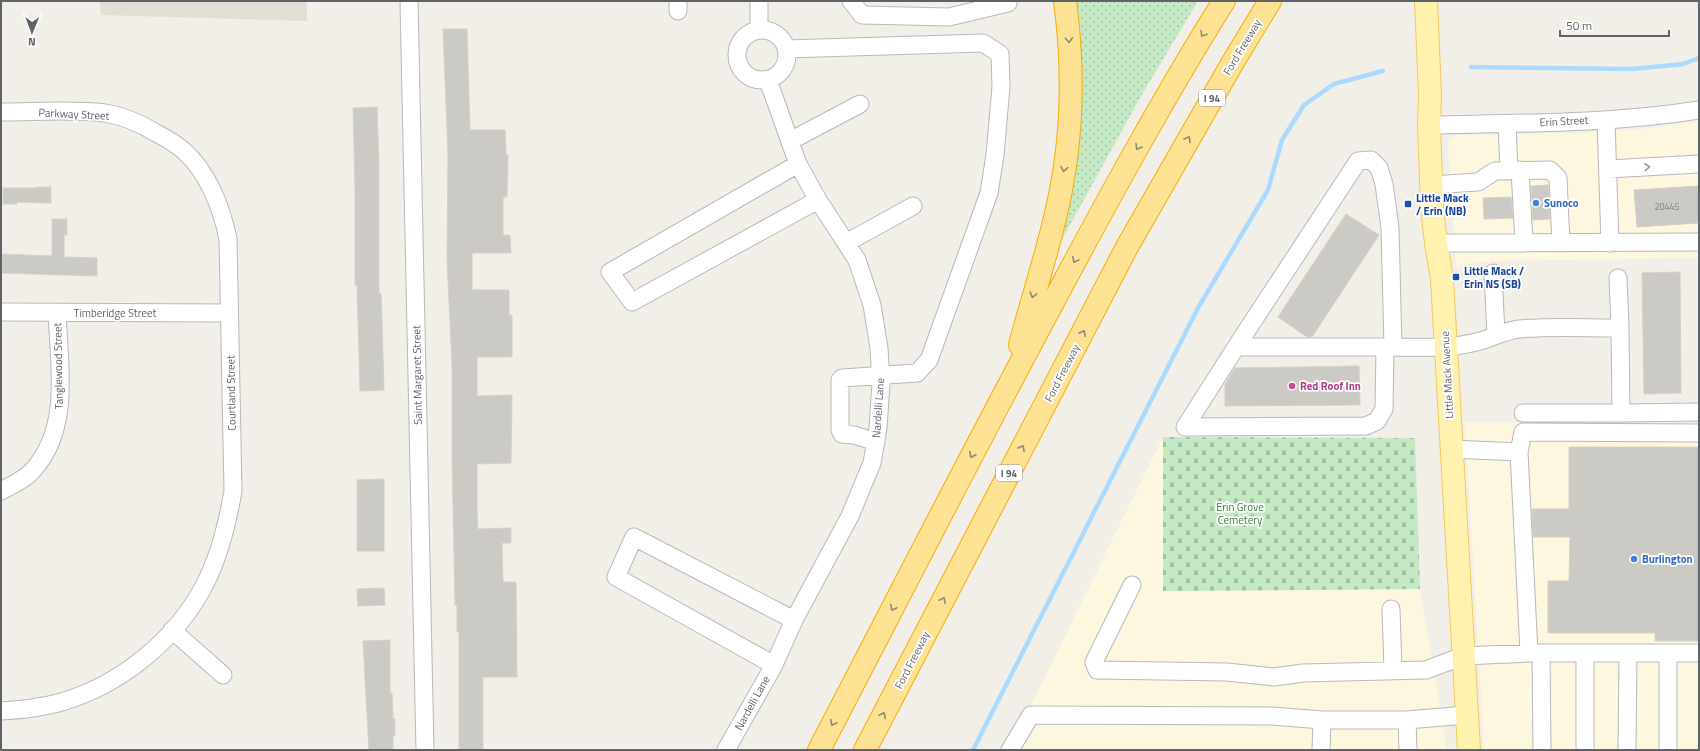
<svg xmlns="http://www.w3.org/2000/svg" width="1700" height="751" viewBox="0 0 1700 751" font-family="'Titillium Web',sans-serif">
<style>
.commercial{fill:#fef7e0}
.education{fill:#e1ded6}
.grass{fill:url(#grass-dots)}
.cemetery{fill:url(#cemetery-stones)}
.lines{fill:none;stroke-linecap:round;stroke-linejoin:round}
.stream{stroke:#aadaff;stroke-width:4.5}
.building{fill:#cccac5;stroke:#d6d1c6}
.minor-casing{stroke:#b5b8bc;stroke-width:19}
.major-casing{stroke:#f2c960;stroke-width:24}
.highway-casing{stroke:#f9ab00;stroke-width:24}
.minor{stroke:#fff;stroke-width:17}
.major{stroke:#fff2af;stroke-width:22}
.highway{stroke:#fde293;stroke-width:22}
.oneway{stroke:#8e8975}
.oneway2{stroke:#979a9d}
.shop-dot{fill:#3f7fe0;stroke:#fff;stroke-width:1.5}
.transit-dot{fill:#1a4fb4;stroke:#fff;stroke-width:1.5}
.hotel-dot{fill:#d1479c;stroke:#fff;stroke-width:1.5}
.labels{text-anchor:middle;stroke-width:3.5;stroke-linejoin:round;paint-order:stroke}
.number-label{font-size:9px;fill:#7a7d7f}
.shield{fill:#fff;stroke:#8f9295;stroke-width:1}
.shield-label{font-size:10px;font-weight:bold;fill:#5f6368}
.street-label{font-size:11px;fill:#5f6368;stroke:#fff}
.transit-label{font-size:11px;font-weight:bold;fill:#164399;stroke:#fff;text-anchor:start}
.shop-label{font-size:11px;font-weight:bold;fill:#366cbe;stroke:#fff;text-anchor:start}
.hotel-label{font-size:11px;font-weight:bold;fill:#b23c85;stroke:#fff;text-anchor:start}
.park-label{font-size:11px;fill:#348238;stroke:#fff}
</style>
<defs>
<pattern id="grass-dots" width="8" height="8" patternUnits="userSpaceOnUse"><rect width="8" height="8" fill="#c5e8c5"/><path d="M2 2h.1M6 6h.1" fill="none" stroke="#a3c0a4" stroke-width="1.8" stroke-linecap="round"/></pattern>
<pattern id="cemetery-stones" width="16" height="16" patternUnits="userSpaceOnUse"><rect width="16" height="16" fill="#c5e8c5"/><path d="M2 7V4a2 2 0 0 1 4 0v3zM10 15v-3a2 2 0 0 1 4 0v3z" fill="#a3c0a4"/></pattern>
</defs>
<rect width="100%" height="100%" fill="#f1efe8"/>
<path class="commercial" d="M1699 122V258L1485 261 1456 266 1448 150 1449 141 1455 135 1576 133 1641 129Z
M1465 422 1699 425V750H1484Z
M1163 437V591L1420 589 1445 736V750H1009Z"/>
<path class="education" d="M100 1H307V21L101 15Z"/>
<path class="grass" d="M1073 1H1198L1141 96 1061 241 1057 239Z"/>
<path class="cemetery" d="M1163 437 1415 438 1420 589 1163 591Z"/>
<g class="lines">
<path class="stream" d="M1471 67 1632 69 1683 64 1699 58
M973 750 1198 308 1268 190 1282 140 1304 105 1334 84 1383 71"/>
</g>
<path class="building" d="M443 29H467L470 130H505L506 155H508L507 197H503V235H510L511 253H472V290H509V316L512 315V357H477V396L512 395 511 463 477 464V509L478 529 511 528V543H502L503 582H516L517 677H483V750H459V632H457V605H455L452 455V365L447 259 448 153Z
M377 107 379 166V293H381L382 320 384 390 360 391 357 285H355V187L353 108Z
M1548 185 1550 219 1533 220 1531 186Z
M1699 186V223L1637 227 1634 190Z
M37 187H51V203L17 202V204H3V188H37Z
M1511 197 1513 218 1484 219 1483 198Z
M1346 214 1379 235 1312 337H1307L1278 317Z
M52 219H67V235H64V257L97 258V276L2 273V254L52 256Z
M1680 272 1681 393 1644 394 1642 273Z
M1359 366 1360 405 1225 406V384L1235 368Z
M1569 447H1699V641H1655V633H1548V581H1569L1570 537H1533L1532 509H1569Z
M384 479V551H357V480Z
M384 588 385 605 358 606 357 589Z
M390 640V693H392L393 719H395V736H393V750H369L363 641Z"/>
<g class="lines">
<g class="minor-casing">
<path id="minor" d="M409 1 425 750
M678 1V11
M759 1V30
M851 1 862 15 949 17 1008 3 1007 1
M737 55a25 25 0 1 1 50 0a25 25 0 1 1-50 0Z
M787 49 983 43 1000 54 1001 87 995 155 989 193 929 360 917 373 842 378 840 380V430L842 434 854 435 876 442
M1 112C35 112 71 109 105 113 123 116 140 123 156 133 166 138 175 143 184 151 208 172 222 209 228 239L233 491C228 520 219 557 205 584 176 640 120 686 58 703 39 708 20 710 1 711
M1606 120 1610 243
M1507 124 1509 171
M1429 125C1519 123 1610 124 1699 110
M790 141 860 104
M798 164 610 272 632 302 818 200
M1608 169 1699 164
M1520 170 1524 243
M1431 185 1478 182 1495 171 1550 170 1558 178 1561 243
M846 243 913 206
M1436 243 1699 242
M1493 273 1496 334
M1618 278 1620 328
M1 312 229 313
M1236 347 1185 427 1366 426 1377 421 1384 409 1385 347
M1393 347 1390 228 1384 184 1379 168 1371 160 1358 161 1236 347H1393C1419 347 1447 349 1472 343 1489 340 1502 331 1519 329 1552 326 1586 328 1620 328L1621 413 1699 412
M1523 413H1621
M1451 449 1519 452 1529 653
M1519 452 1523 432 1699 433
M1 491C12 485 26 479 34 469 71 427 59 364 57 313
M1132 585 1094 662 1097 670 1227 672 1274 677 1303 673 1426 670 1463 656 1529 653H1699
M1391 609 1393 670
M172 630 223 675
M1541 653 1542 750
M1585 653V750
M774 665 616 577 634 537 794 620
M1407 720 1408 750
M726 750 774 665 794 620 850 516 872 463 878 428 881 383 879 348 872 305 857 260 818 200 798 164 768 80
M1010 750 1031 715 1272 716 1322 720H1407L1466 715
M1321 750 1322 720
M1627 750 1628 653
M1668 750V653"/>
</g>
<g class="major-casing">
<path id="major" d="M1426 1 1430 95 1429 125 1432 207 1436 243 1442 279 1469 750"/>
</g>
<g class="highway-casing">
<path id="highway" d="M1020 345C1036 284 1058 222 1066 159 1073 106 1072 54 1065 1
M819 750C896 602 972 453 1051 306 1106 203 1162 100 1224 1
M865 750 1127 247 1233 62 1270 1"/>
</g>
<use href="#minor" class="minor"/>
<use href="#major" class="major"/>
<use href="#highway" class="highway"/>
</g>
<defs><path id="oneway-chevron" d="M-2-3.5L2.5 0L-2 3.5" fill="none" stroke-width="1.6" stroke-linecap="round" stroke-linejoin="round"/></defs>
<g class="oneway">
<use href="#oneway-chevron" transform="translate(1203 34) rotate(122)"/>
<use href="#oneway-chevron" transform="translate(1069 40) rotate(86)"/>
<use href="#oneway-chevron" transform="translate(1188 139) rotate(-60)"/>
<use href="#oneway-chevron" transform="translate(1138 147) rotate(120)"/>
<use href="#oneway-chevron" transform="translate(1064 169) rotate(100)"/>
<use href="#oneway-chevron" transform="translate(1075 260) rotate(118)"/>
<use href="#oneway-chevron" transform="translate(1033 295) rotate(105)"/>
<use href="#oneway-chevron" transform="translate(1083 333) rotate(-63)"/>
<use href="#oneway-chevron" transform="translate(1022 448) rotate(-61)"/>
<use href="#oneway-chevron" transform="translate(972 455) rotate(117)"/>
<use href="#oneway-chevron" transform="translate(943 600) rotate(-63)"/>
<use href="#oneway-chevron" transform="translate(893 608) rotate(117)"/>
<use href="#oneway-chevron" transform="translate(883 715) rotate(-63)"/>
<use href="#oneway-chevron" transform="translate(833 723) rotate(117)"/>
</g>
<use class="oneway2" href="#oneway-chevron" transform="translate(1647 167) rotate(-3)"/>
<g class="shop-dot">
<circle cx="1536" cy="203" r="4"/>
<circle cx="1634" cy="559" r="4"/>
</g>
<g class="transit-dot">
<rect x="1404" y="200" width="8" height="8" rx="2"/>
<rect x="1452" y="273" width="8" height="8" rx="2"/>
</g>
<circle class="hotel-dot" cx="1292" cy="386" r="4"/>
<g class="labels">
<g class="number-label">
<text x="1667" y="210">20445</text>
</g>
<g class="shield">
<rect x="1199" y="90" width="26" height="16" rx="3"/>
<rect x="996" y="465" width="26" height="16" rx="3"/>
</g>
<g class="shield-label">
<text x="1212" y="102">I 94</text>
<text x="1009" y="477">I 94</text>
</g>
<g class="street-label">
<text transform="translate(1242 47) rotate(-59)" y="4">Ford Freeway</text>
<text transform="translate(74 114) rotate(3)" y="4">Parkway Street</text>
<text transform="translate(1564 121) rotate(-3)" y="4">Erin Street</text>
<text x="115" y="317">Timberidge Street</text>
<text transform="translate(58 366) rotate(-91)" y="4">Tanglewood Street</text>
<text transform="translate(1062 373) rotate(-63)" y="4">Ford Freeway</text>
<text transform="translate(417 375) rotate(-91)" y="4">Saint Margaret Street</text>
<text transform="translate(1447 375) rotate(-93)" y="4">Little Mack Avenue</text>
<text transform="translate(231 393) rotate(-91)" y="4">Courtland Street</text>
<text transform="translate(878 408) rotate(-86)" y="4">Nardelli Lane</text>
<text transform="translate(912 660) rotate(-63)" y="4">Ford Freeway</text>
<text transform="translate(752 703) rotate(-61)" y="4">Nardelli Lane</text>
</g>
<g class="transit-label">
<text x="1416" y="202">Little Mack<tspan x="1416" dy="13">/ Erin (NB)</tspan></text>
<text x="1464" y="275">Little Mack /<tspan x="1464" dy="13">Erin NS (SB)</tspan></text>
</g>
<g class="shop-label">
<text x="1544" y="207">Sunoco</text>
<text x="1642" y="563">Burlington</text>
</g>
<g class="hotel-label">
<text x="1300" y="390">Red Roof Inn</text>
</g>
<g class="park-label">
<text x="1240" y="511">Erin Grove<tspan x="1240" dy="13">Cemetery</tspan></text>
</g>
</g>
<rect width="1700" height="751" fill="none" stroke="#5f6368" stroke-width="4"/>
<g transform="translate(32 32) rotate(181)" stroke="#ffffff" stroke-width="3" paint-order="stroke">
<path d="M0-3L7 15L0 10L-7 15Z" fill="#5f6368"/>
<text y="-6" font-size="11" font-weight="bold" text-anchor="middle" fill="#5f6368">N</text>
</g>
<path d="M1560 30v6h109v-6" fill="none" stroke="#5f6368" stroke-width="2"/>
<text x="1566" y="30" font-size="12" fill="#5f6368" stroke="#ffffff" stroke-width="3" paint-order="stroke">50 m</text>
</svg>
